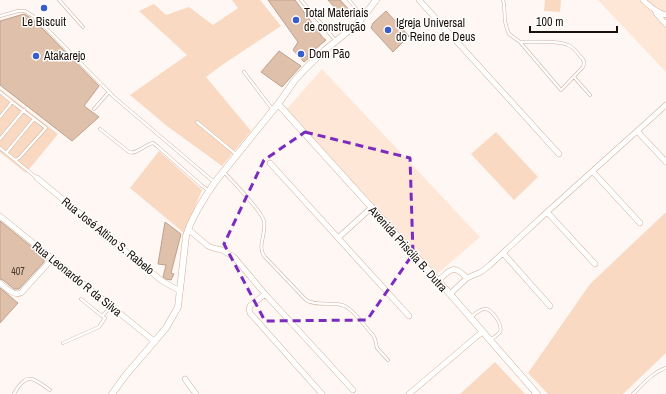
<svg xmlns="http://www.w3.org/2000/svg" width="666" height="394" viewBox="0 0 666 394" font-family="'Archivo Narrow',sans-serif">
<style>
.built{fill:#fee7d7}
.green{fill:#fad9c2}
.building{fill:#dec0ab;stroke:#bfa18d}
.lines{fill:none;stroke-linecap:round;stroke-linejoin:round}
.service-casing{stroke:#cfb19c;stroke-width:3.5}
.minor-casing{stroke:#cfb19c;stroke-width:6}
.tertiary-casing{stroke:#cfb19c;stroke-width:7}
.service{stroke:#fff;stroke-width:2.5}
.minor{stroke:#fff;stroke-width:5}
.tertiary{stroke:#fff;stroke-width:6}
.marked{fill:none;stroke:#7b2cbf;stroke-width:3;stroke-dasharray:8 5;stroke-linejoin:round}
.poi-dot{fill:#375dcd;stroke:#fff;stroke-width:1.5}
.labels{text-anchor:middle;stroke-width:3;stroke-linejoin:round;paint-order:stroke}
.number-label{font-size:10px;fill:#4a3b31}
.poi-label{font-size:12px;fill:#190f08;stroke:#fff;text-anchor:start}
.street-label{font-size:12px;fill:#190f08;stroke:#fff}
</style>
<rect width="100%" height="100%" fill="#fef7f3"/>
<path class="built" d="M598 0H666V72L664 70Z
M322 69 480 237 437 274 287 109Z"/>
<path class="green" d="M232 0H260L281 26 222 65 206 77 251 131 222 166 167 126 130 95 187 55 139 11 154 4 166 15 189 7 213 25 238 8Z
M545 0H561L560 12 544 11Z
M0 89 58 134 26 173 0 152Z
M496 132 538 177 514 200 471 154Z
M159 151 202 190 184 233 130 188Z
M665 213 666 214V353L623 394H548L528 373 590 284Z
M495 362 525 394H460Z"/>
<path class="building" d="M268 0H295L323 38 326 40 307 56 309 58 304 62 293 50 298 42Z
M328 0H340L352 13 344 18Z
M386 11 409 36 393 52 371 28 373 23Z
M24 14 31 18 43 29 99 86 84 106 99 117 72 141 0 85V21Z
M279 51 301 66 282 87 261 72Z
M0 221 44 257V262L19 289H14L3 280 0 279Z
M165 222 181 234 171 273 174 274 171 280 166 279 163 277 166 265 158 264Z
M0 288 18 303 0 323Z"/>
<g class="lines">
<g class="service-casing">
<path id="service" d="M59 0 83 27
M301 0 336 41
M349 0 357 10 364 15
M503 0 504 4 505 21 507 29 509 34 520 42 561 90 583 67C585 62 584 60 580 56 577 52 573 47 568 45 558 40 532 42 520 42
M0 16 18 11H25L33 16 45 27 114 97 214 182
M244 72 273 110
M574 77 590 95
M0 92 12 102 0 117
M94 109 109 92
M197 122 237 155
M100 129 129 152C136 155 144 145 153 143L157 146 201 185 209 191
M0 139 24 110
M0 148 15 160 19 158 46 128 12 102
M6 153 34 119
M16 161 37 178
M224 172C233 182 261 210 264 221 267 233 256 247 265 257L306 300C317 307 333 301 345 306 355 311 365 327 373 335L375 339 377 348 388 360
M81 299 102 316 111 307
M471 317C475 314 480 309 485 309 492 309 503 325 500 332 498 335 493 338 490 340
M63 343 99 327 105 318 102 316
M14 394C16 390 20 384 24 381 32 374 43 386 50 390
M633 394C642 385 653 372 666 368"/>
</g>
<g class="minor-casing">
<path id="minor" d="M419 0 559 154
M643 0C650 7 657 13 666 15
M656 13 666 24
M637 131 666 162
M270 163 409 316
M593 172 640 223
M37 178 134 258 162 281 180 291
M547 212 595 264
M0 216 154 341
M188 229 208 246 213 248 222 250 234 257 265 294 353 390
M338 238 371 208
M503 253 550 306
M438 281C450 270 453 263 467 278
M0 283C6 288 13 296 21 293L52 259
M265 294 250 306 249 309 250 313 322 394
M450 294 467 278 481 272 490 265 547 212 666 105
M185 379 196 394
M409 394 482 332"/>
</g>
<g class="tertiary-casing">
<path id="tertiary" d="M278 104 450 294 537 394
M112 394 125 376 166 328 178 307 186 236C192 216 204 199 215 182L278 104 295 80 307 67 325 50 357 24 370 8 376 0"/>
</g>
<use href="#service" class="service"/>
<use href="#minor" class="minor"/>
<use href="#tertiary" class="tertiary"/>
</g>
<path class="marked" d="M305 132 410 158 413 254 367 320 265 321 224 244 264 160Z"/>
<g class="poi-dot">
<circle cx="44" cy="8" r="4"/>
<circle cx="296" cy="20" r="4"/>
<circle cx="388" cy="30" r="4"/>
<circle cx="301" cy="54" r="4"/>
<circle cx="36" cy="56" r="4"/>
</g>
<g class="labels">
<g class="number-label">
<text x="18" y="275">407</text>
</g>
<g class="poi-label">
<text x="304" y="17">Total Materiais<tspan x="304" dy="14">de construção</tspan></text>
<text x="44" y="26" text-anchor="middle">Le Biscuit</text>
<text x="396" y="27">Igreja Universal<tspan x="396" dy="14">do Reino de Deus</tspan></text>
<text x="309" y="58">Dom Pão</text>
<text x="44" y="60">Atakarejo</text>
</g>
<g class="street-label">
<text transform="translate(108 236) rotate(39)" y="4">Rua José Altino S. Rabelo</text>
<text transform="translate(408 249) rotate(48)" y="4">Avenida Priscila B. Dutra</text>
<text transform="translate(77 279) rotate(39)" y="4">Rua Leonardo R da Silva</text>
</g>
</g>
<path d="M530 26v6h87v-6" fill="none" stroke="#190f08" stroke-width="2"/>
<text x="536" y="26" font-size="12" fill="#190f08" stroke="#ffffff" stroke-width="3" paint-order="stroke">100 m</text>
</svg>
